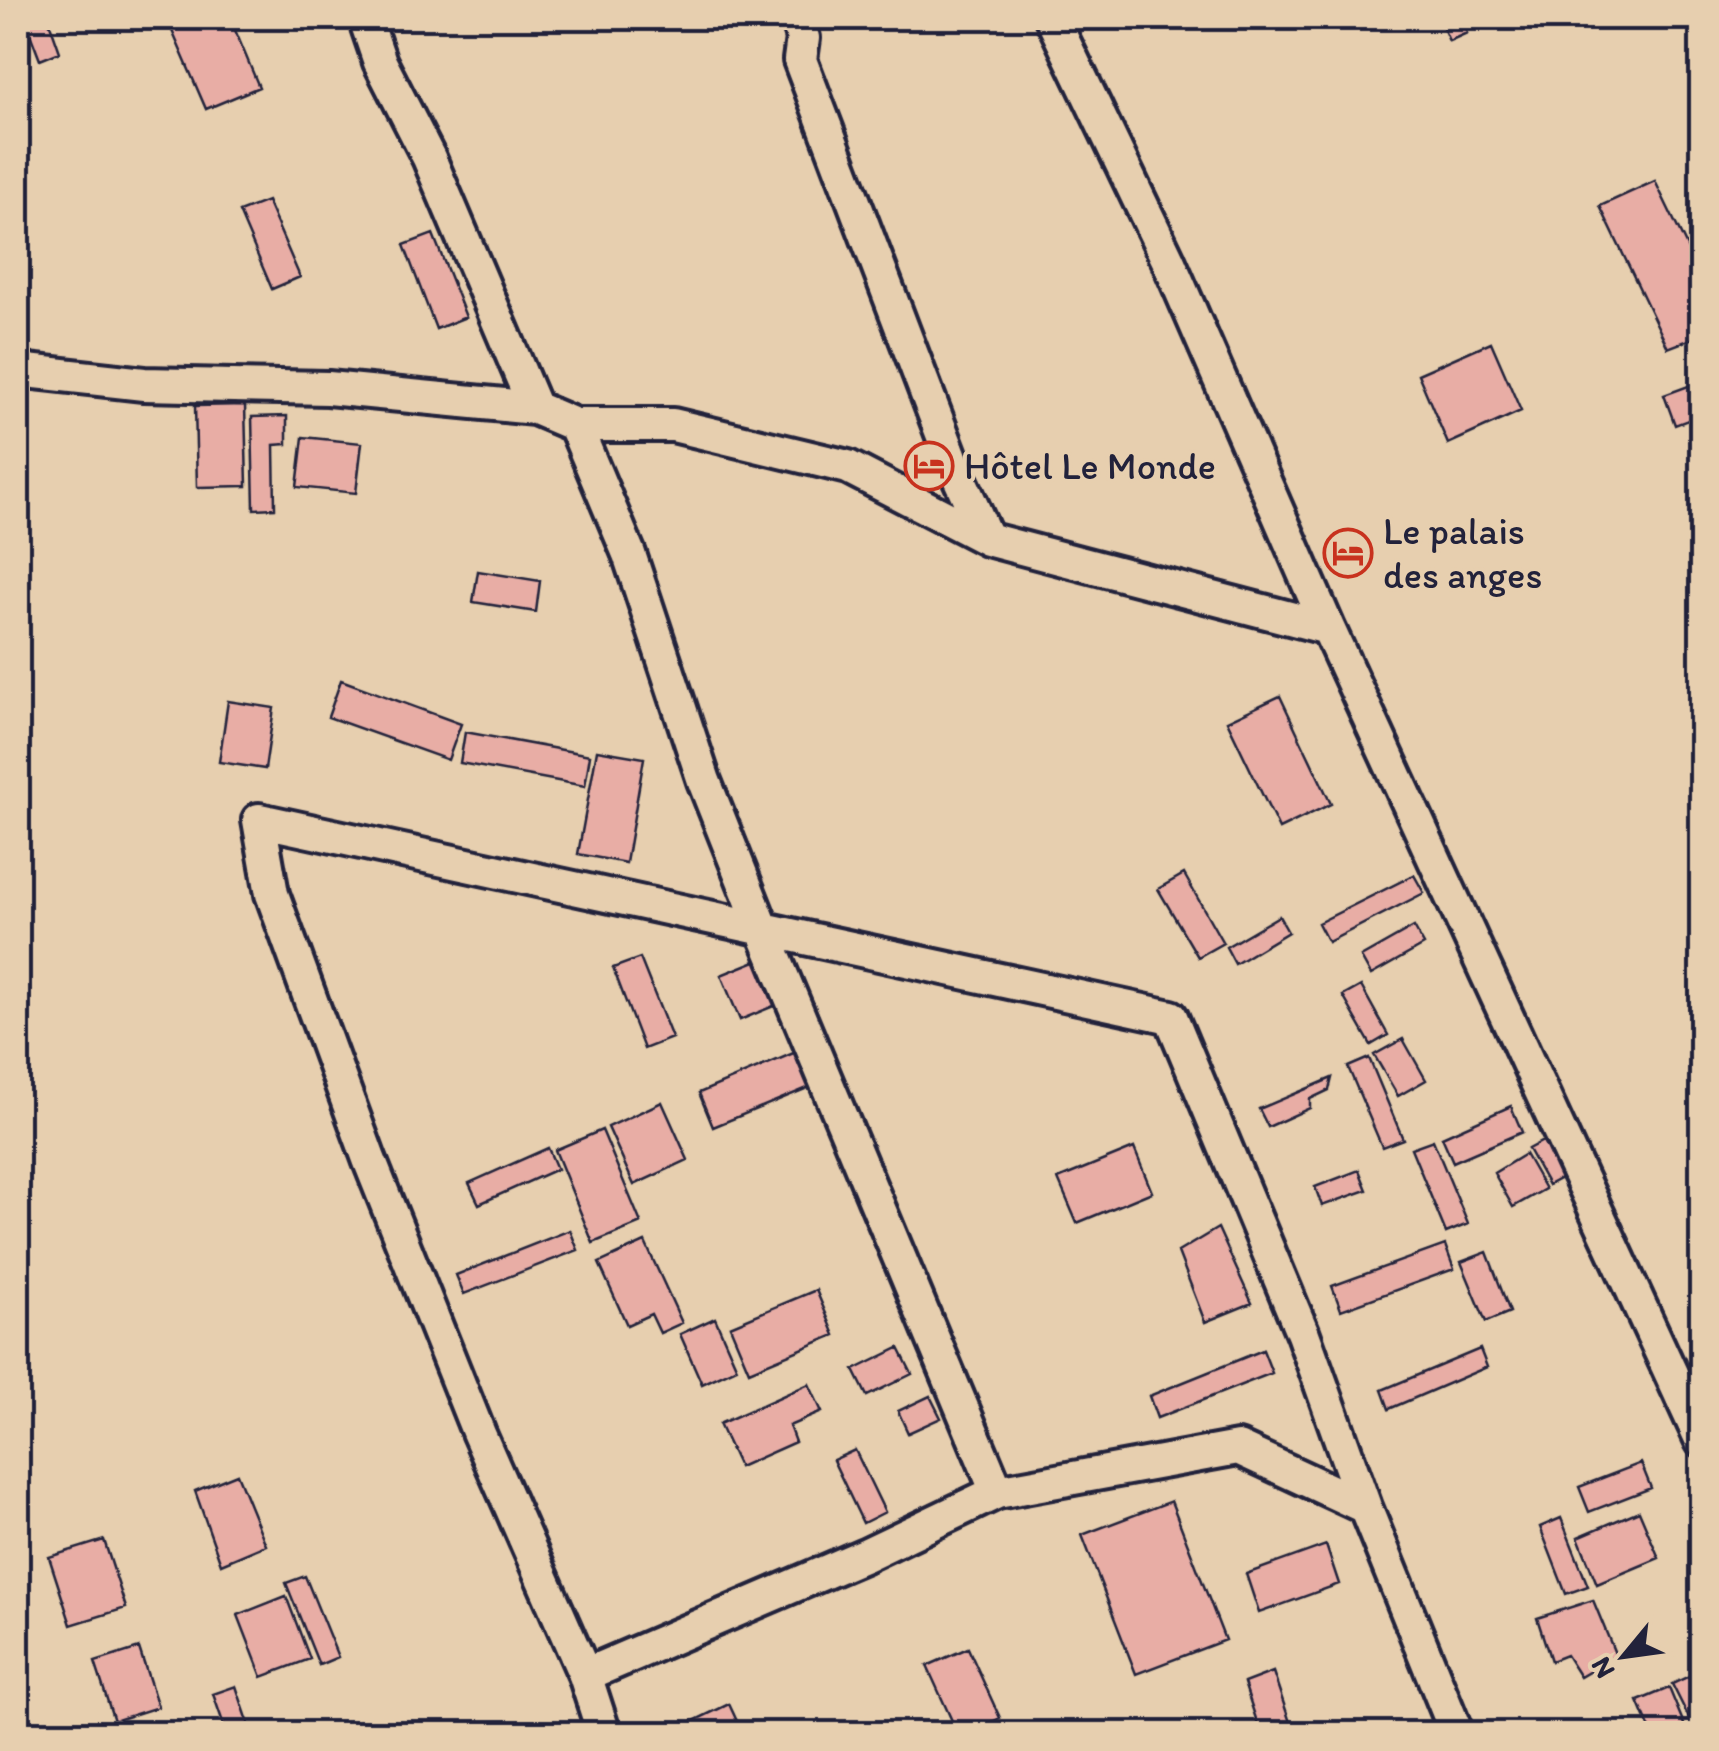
<svg xmlns="http://www.w3.org/2000/svg" width="1719" height="1751" viewBox="0 0 1719 1751" font-family="Itim,sans-serif">
<style>
.building{fill:#e8ada5;stroke:#22223b;stroke-width:2.5}
.lines{fill:none;stroke-linecap:round;stroke-linejoin:round}
.minor-casing{stroke:#22223b;stroke-width:40}
.minor{stroke:#e7cfaf;stroke-width:32}
.labels{text-anchor:middle;stroke-width:8;stroke-linejoin:round;paint-order:stroke}
.poi-label{font-size:38px;fill:#22223b;stroke:#e7cfaf;text-anchor:start}
</style>
<rect width="100%" height="100%" fill="#e7cfaf"/>
<filter id="ink" filterUnits="userSpaceOnUse"><feTurbulence type="fractalNoise" baseFrequency=".01" numOctaves="2"/><feDisplacementMap in="SourceGraphic" scale="20" xChannelSelector="R" yChannelSelector="G"/><feConvolveMatrix kernelMatrix="1 2 1 2 8 2 1 2 1" color-interpolation-filters="sRGB"/></filter>
<g filter="url(#ink)">
<path class="building" d="M24 18H48L60 52 40 60Z
M190 18H230L259 87 206 109 170 26Z
M1447 18H1460L1467 33 1449 41 1440 21Z
M1655 181 1702 278V335L1668 348 1600 206Z
M267 201 300 277 272 289 239 212Z
M433 234 466 317 436 329 404 245Z
M1491 342 1521 411 1448 444 1418 374Z
M1702 381V415L1675 425 1664 395Z
M245 405 247 486 197 487 195 406Z
M287 416V444L274 445 275 508 254 509 252 417Z
M303 437 362 443 356 493 297 487Z
M478 571 540 581 536 612 473 602Z
M341 680 461 724 448 760 328 717Z
M1280 696 1331 804 1279 829 1227 721Z
M228 701 274 708 265 769 219 762Z
M465 732 590 755 585 786 460 763Z
M597 750 644 758 626 863 578 854Z
M1184 874 1223 943 1198 957 1158 889Z
M1414 875 1424 893 1328 942 1318 923Z
M1279 916 1288 932 1235 964 1226 947Z
M1414 927 1424 945 1371 975 1361 957Z
M640 958 672 1038 644 1049 613 968Z
M763 958 781 1003 740 1020 721 975Z
M1361 986 1388 1035 1371 1045 1343 996Z
M1403 1039 1426 1080 1398 1096 1374 1055Z
M796 1052 810 1087 713 1127 699 1093Z
M1369 1058 1403 1139 1382 1147 1348 1067Z
M1332 1078 1329 1090 1310 1099V1108L1268 1127 1259 1109Z
M662 1102 688 1160 634 1185 608 1127Z
M1511 1106 1522 1132 1453 1162 1442 1137Z
M602 1130 641 1223 593 1243 555 1150Z
M1433 1140 1468 1224 1446 1233 1411 1148Z
M1543 1141 1563 1177 1548 1185 1528 1149Z
M548 1148 557 1169 479 1204 469 1183Z
M1134 1148 1152 1192 1077 1223 1058 1179Z
M1525 1154 1545 1189 1513 1207 1494 1173Z
M1359 1170 1367 1190 1322 1206 1315 1187Z
M1218 1228 1252 1303 1205 1322 1178 1252Z
M570 1230 578 1250 464 1294 456 1275Z
M645 1242 682 1323 660 1333 651 1314 627 1325 599 1263Z
M1445 1245 1454 1269 1341 1310 1332 1286Z
M1487 1252 1510 1312 1486 1322 1461 1262Z
M816 1290 835 1335 749 1371 730 1326Z
M715 1318 737 1368 702 1384 680 1334Z
M899 1348 912 1374 867 1396 854 1370Z
M1480 1349 1487 1367 1389 1409 1382 1390Z
M1263 1350 1272 1373 1157 1418 1149 1396Z
M809 1384 822 1412 789 1426 795 1442 739 1467 719 1424Z
M930 1396 941 1418 908 1433 898 1411Z
M855 1450 885 1512 863 1523 833 1460Z
M1641 1463 1651 1488 1589 1512 1579 1487Z
M237 1474 266 1545 221 1564 195 1491Z
M1171 1501 1225 1640 1136 1674 1082 1535Z
M1639 1511 1659 1558 1597 1584 1578 1537Z
M1561 1518 1588 1586 1566 1594 1540 1527Z
M104 1540 126 1608 71 1625 49 1557Z
M1326 1545 1339 1584 1259 1613 1246 1574Z
M305 1576 338 1657 319 1665 286 1583Z
M286 1596 310 1659 262 1677 238 1615Z
M1593 1600 1616 1656 1580 1677 1566 1655 1551 1661 1537 1618Z
M139 1648 158 1707 114 1721 95 1662Z
M968 1648 1000 1718 967 1734H958L927 1666Z
M1702 1670V1721L1693 1726 1672 1684Z
M1273 1672 1294 1734H1261L1244 1683Z
M236 1686 252 1733 251 1734H227L213 1694Z
M1669 1688 1688 1734H1652L1638 1701Z
M729 1704 743 1734H685L681 1727Z"/>
<g class="lines">
<g class="minor-casing">
<path id="minor" d="M365 18 380 62 429 158 535 408
M797 18 803 38 800 60 957 473 987 539
M1052 18 1168 260 1328 628 1702 1441
M18 370 144 384 328 388 535 408 575 425H673L848 467 987 539 1328 628
M575 425 629 554 704 781 763 930 997 1492
M1365 1507 1238 1448 997 1492 865 1555 585 1675 479 1434 369 1159 272 894 259 820 1171 1017 1303 1334 1365 1507 1457 1734
M585 1675 604 1734"/>
</g>
<use href="#minor" class="minor"/>
</g>
</g>
<defs>
<g id="hotel-ring" transform="scale(2.5)"><circle r="9.5" fill="#e7cfaf" stroke="#c8321e" stroke-width="1.5"/><path d="M-6-4.5h1.5V1H6V5H4.5V3h-9V5H-6ZM-4 0a1.8 1.8 0 1 1 3.6 0ZM.5 0V-2.5h3Q6-2.5 6 0Z" fill="#c8321e"/></g>
</defs>
<g fill-rule="evenodd">
<use href="#hotel-ring" x="929" y="466"/>
<use href="#hotel-ring" x="1348" y="553"/>
</g>
<g class="labels">
<g class="poi-label">
<text x="964" y="479">Hôtel Le Monde</text>
<text x="1383" y="544">Le palais<tspan x="1383" dy="44">des anges</tspan></text>
</g>
</g>
<rect width="1719" height="1751" fill="none" stroke="#e7cfaf" stroke-width="60"/>
<rect x="30" y="30" width="1659" height="1691" fill="none" stroke="#22223b" stroke-width="4" filter="url(#ink)"/>
<g transform="translate(1624 1656) rotate(241)" stroke="#e7cfaf" stroke-width="8" paint-order="stroke">
<path d="M0-8L18 38L0 25L-18 38Z" fill="#22223b"/>
<text y="-15" font-size="28" font-weight="bold" text-anchor="middle" fill="#22223b">N</text>
</g>
</svg>
